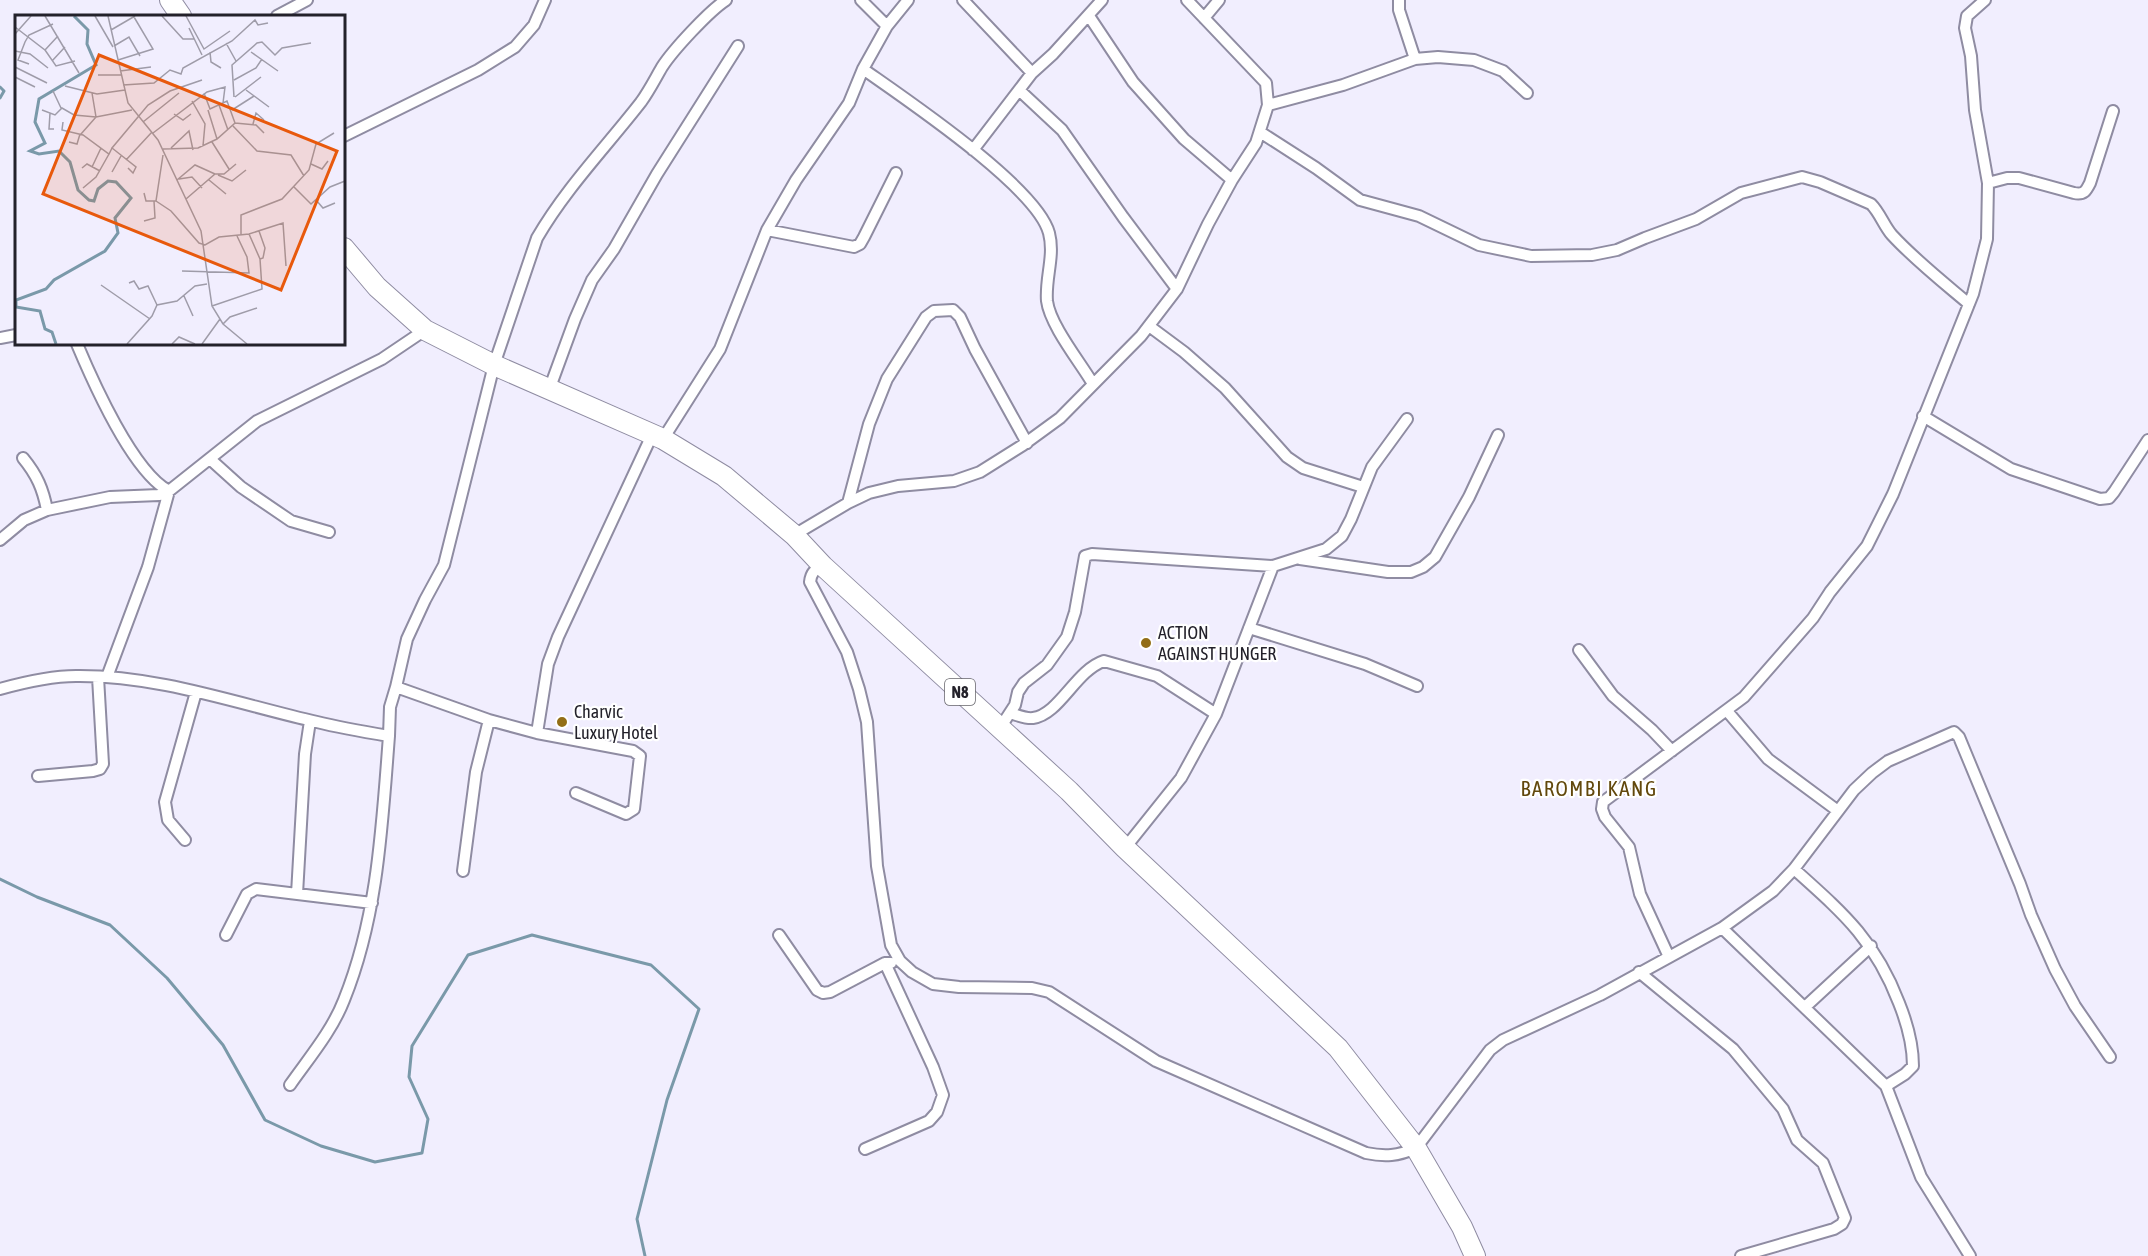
<svg xmlns="http://www.w3.org/2000/svg" width="2148" height="1256" viewBox="0 0 2148 1256" font-family="'Asap Condensed',sans-serif">
<style>
.lines{fill:none;stroke-linecap:round;stroke-linejoin:round}
.stream{stroke:#7a99a9;stroke-width:3}
.street-casing{stroke:#8f8ca2;stroke-width:14}
.highway-casing{stroke:#8f8ca2;stroke-width:22}
.street{stroke:#fff;stroke-width:10}
.highway{stroke:#fff;stroke-width:20}
.poi-dot{fill:#936e16;stroke:#fff;stroke-width:2}
.labels{text-anchor:middle;stroke-width:4.5;stroke-linejoin:round;paint-order:stroke}
.shield{fill:#fff;stroke:#65646a;stroke-width:1.5}
.shield-label{font-size:16px;font-weight:bold;fill:#23212a}
.poi-label{font-size:18px;fill:#23212a;stroke:#fff;text-anchor:start}
.quarter-label{font-size:21px;letter-spacing:1.5px;fill:#62480c;stroke:#fff}
.inset-river{fill:none;stroke:#7a99a9;stroke-width:3}
.inset-road{fill:none;stroke:#9f9ca9;stroke-width:1.5}
.view{fill:#e8590c;fill-opacity:0.15;stroke:#e8590c;stroke-width:3}
.inset-edge{fill:none;stroke:#23212a;stroke-width:3}
</style>
<rect width="100%" height="100%" fill="#f1eefe"/>
<g class="lines">
<path class="stream" d="M0 87 4 91 0 98
M0 879 37 897 110 925 167 978 223 1045 265 1120 321 1146 375 1162 422 1153 428 1119 409 1077 412 1046 468 955 532 935 651 965 699 1009 667 1100 637 1219 645 1256"/>
<g class="street-casing">
<path id="street" d="M861 0 887 26
M963 0 1032 73 1053 54 1102 0
M1399 0V10L1415 59
M277 16 307 0
M1089 16 1133 82 1184 139 1232 180
M1204 18 1219 0
M863 69C904 98 1037 187 1049 233 1055 256 1045 278 1047 301 1050 325 1080 362 1093 384
M1019 90 1062 130 1123 217 1177 289
M1268 105 1343 85 1415 59 1438 57 1474 60 1503 71 1527 93
M1260 132 1316 168 1360 200 1419 216 1479 245 1531 256 1592 255 1617 250 1645 238 1696 219 1741 193 1802 177 1820 182 1871 204C1880 213 1884 226 1892 235 1915 260 1943 282 1969 304
M344 136 478 70 515 47 534 25 545 0
M973 150 1032 73
M1988 183 2007 178H2019L2074 193C2084 195 2086 191 2090 183L2113 111
M767 230 854 247 860 244 864 237 896 173
M1149 326 1184 352 1225 388 1287 457 1303 468 1363 487
M0 338 16 335
M77 344C93 382 133 472 169 491L148 567 107 677
M549 390 575 319 592 280 614 249 657 174 738 46
M1923 416 2011 469 2100 499 2109 498 2114 492 2148 440
M663 439 720 349 767 230 796 180 849 103 863 69 887 26 908 0
M23 458C37 475 43 489 47 510
M210 459 241 487 291 521 329 532
M848 503 869 424 887 379 926 317 934 311 953 310 960 317 975 349 1027 443
M794 535 848 503 869 493 898 486 954 481 980 472 1023 445 1060 418 1141 336 1177 289 1208 224 1232 180 1256 143 1268 105 1266 83 1187 0
M0 540 24 520 47 510 110 497 159 495 169 491 257 421 382 359 425 330
M1300 559 1388 572H1411L1423 567 1435 557 1469 497 1498 435
M823 566C814 570 811 573 810 582L847 652 859 689 867 722 877 866 891 945 900 961 912 972 933 984 959 987 1032 988 1049 992 1156 1061 1366 1153C1385 1157 1398 1156 1416 1148L1490 1050 1503 1040 1600 995 1722 928 1773 891 1794 869 1854 790 1872 773 1888 761 1954 732 1959 737 2020 884 2031 915 2055 969 2075 1006 2110 1057
M1249 628 1365 664 1417 686
M1579 650 1613 696 1652 730 1672 751
M0 689C25 682 50 676 76 676 158 675 238 704 317 722 341 728 365 732 389 736L390 707 396 687
M1727 711 1768 759 1838 811
M1010 713C1017 715 1026 719 1033 718 1059 715 1076 670 1104 661L1157 676 1216 714
M1000 728 1015 705 1018 692 1024 683 1047 665 1067 637 1075 612 1085 556 1092 554 1273 566
M537 733 548 664 558 637 652 435
M38 776 93 771 100 769 103 764 98 677
M576 793 626 814 634 809 640 756 633 751 537 733 489 720 396 687 407 639 425 600 444 565 494 365 537 238C566 188 606 147 641 102 649 91 655 79 662 67 673 50 709 11 726 0
M185 840 168 820 165 802 196 692
M1125 848 1181 778 1216 714 1273 566 1326 549 1342 536 1351 519 1372 467 1407 419
M1794 869C1843 913 1875 940 1899 1003 1907 1023 1913 1044 1913 1066L1905 1074 1886 1086
M463 871 476 772 489 720
M297 894 305 754 310 721
M1722 928 1886 1086 1921 1177 1970 1256
M226 935 247 894 256 889 372 903
M779 935 817 990 823 993 830 992 885 963H891
M1669 957 1640 894 1629 847 1605 817 1602 809 1603 802 1744 697 1813 618 1830 592 1867 546 1893 494 1973 294 1987 239 1988 183 1975 110 1971 56 1965 28 1967 16 1985 0
M1639 972 1733 1049 1783 1109 1797 1140 1823 1163 1845 1218 1842 1224 1834 1229 1741 1256
M1805 1007 1871 946
M290 1085C309 1058 332 1031 344 1000 378 916 382 825 389 736
M865 1149 929 1121 937 1112 943 1095 933 1067 885 963"/>
</g>
<g class="highway-casing">
<path id="highway" d="M170 0 181 16
M344 248 377 287 425 330 494 365 663 439 724 476 794 535 823 566 1069 791 1125 848 1338 1048 1416 1148 1462 1227 1475 1256"/>
</g>
<use href="#street" class="street"/>
<use href="#highway" class="highway"/>
</g>
<g class="poi-dot">
<circle cx="1146" cy="643" r="6"/>
<circle cx="562" cy="722" r="6"/>
</g>
<g class="labels">
<rect class="shield" x="945" y="679" width="30" height="26" rx="4.5"/>
<g class="shield-label">
<text x="960" y="698">N8</text>
</g>
<g class="poi-label">
<text x="1158" y="639">ACTION<tspan x="1158" dy="21">AGAINST HUNGER</tspan></text>
<text x="574" y="718">Charvic<tspan x="574" dy="21">Luxury Hotel</tspan></text>
</g>
<g class="quarter-label">
<text x="1589" y="796">BAROMBI KANG</text>
</g>
</g>
<g transform="translate(15 15)">
<rect width="330" height="330" fill="#f1eefe"/>
<path class="inset-river" d="M41 329 37 317 30 314 25 296 1 292V285L31 274 39 265 90 236 103 218 100 203 116 183 101 167 93 166 83 174 79 186 74 185 63 175 55 147 44 136 24 139 15 136 30 128 20 107 24 84 81 50 72 29 73 15 59 1"/>
<path class="inset-road" d="M30 1 64 58M80 1 98 32M93 1 113 88 143 125 186 216 197 291 208 309 232 329M147 1 168 24H179M171 1 189 34 215 16M0 12 30 35 43 21M174 13 187 40M96 15 120 1M0 19 16 1M211 28 221 46M99 31 114 22 125 41M30 35 41 51 60 46M0 36 15 39 33 53M195 37 196 47 206 53M236 37 263 56M103 45 138 34 119 2M37 46 50 32M14 49 3 45 10 27 14 20 38 9M0 52 32 68M105 56 136 52M83 60H106M0 62 20 72M219 65 241 53 247 44M108 70 139 68 155 55 166 59 168 53 217 26 240 5 243 10 253 8M50 71 82 79 110 75M231 75 254 92M38 76 46 93M219 82 217 50 242 28 247 27 260 40 267 33 296 28M220 82 246 62M177 86 190 109 188 131M204 90 213 115M27 95 40 100 47 93 59 100 81 102 117 95M193 95 202 124M217 95 239 81M35 98 34 114H39M159 99 168 105 176 99M48 107 47 115 68 120 94 139 97 133M128 107 164 78M220 108 241 110 249 118M238 109 241 98 249 105M218 111 242 136 276 140 289 161M138 118 192 77 210 72 208 88M66 119 81 102 77 78M54 127 62 129 65 119M197 127 214 154M156 133 174 116 178 135M148 134 183 133 202 124 220 108 212 86 195 94 189 78M148 140 141 186 156 196 184 228 190 230 204 222 234 219 268 208 271 251M111 145 137 117M296 149 307 154 313 146M77 152 86 133M67 153 72 149 85 156M113 153 118 158 121 152 97 133 123 102 133 90 155 76 187 65M97 157 106 141M203 160 217 166 231 155M164 164 177 162 187 173M162 165 180 150 200 159M194 165 211 179M279 172 296 189 315 172 330 166M68 173 81 162 94 139M129 178 131 186H141M171 184 200 159H209L221 149M301 185 308 193 320 188M129 206 140 203 139 186M244 216 250 233 248 243 245 244M226 220V200L267 184 294 155 301 129 319 118M167 256 234 258 232 242 222 221M114 268 119 266 124 274 133 271 142 290M86 270 135 304M169 281 178 301M197 291 247 274 245 244 234 219M208 309 215 302 242 293M112 329 137 301 142 290 162 286 180 271 192 269M157 329 164 322 180 329M187 329 205 304"/>
<path class="view" d="M84 40 322 136 266 275 28 179Z"/>
<rect width="330" height="330" class="inset-edge"/>
</g>
</svg>
